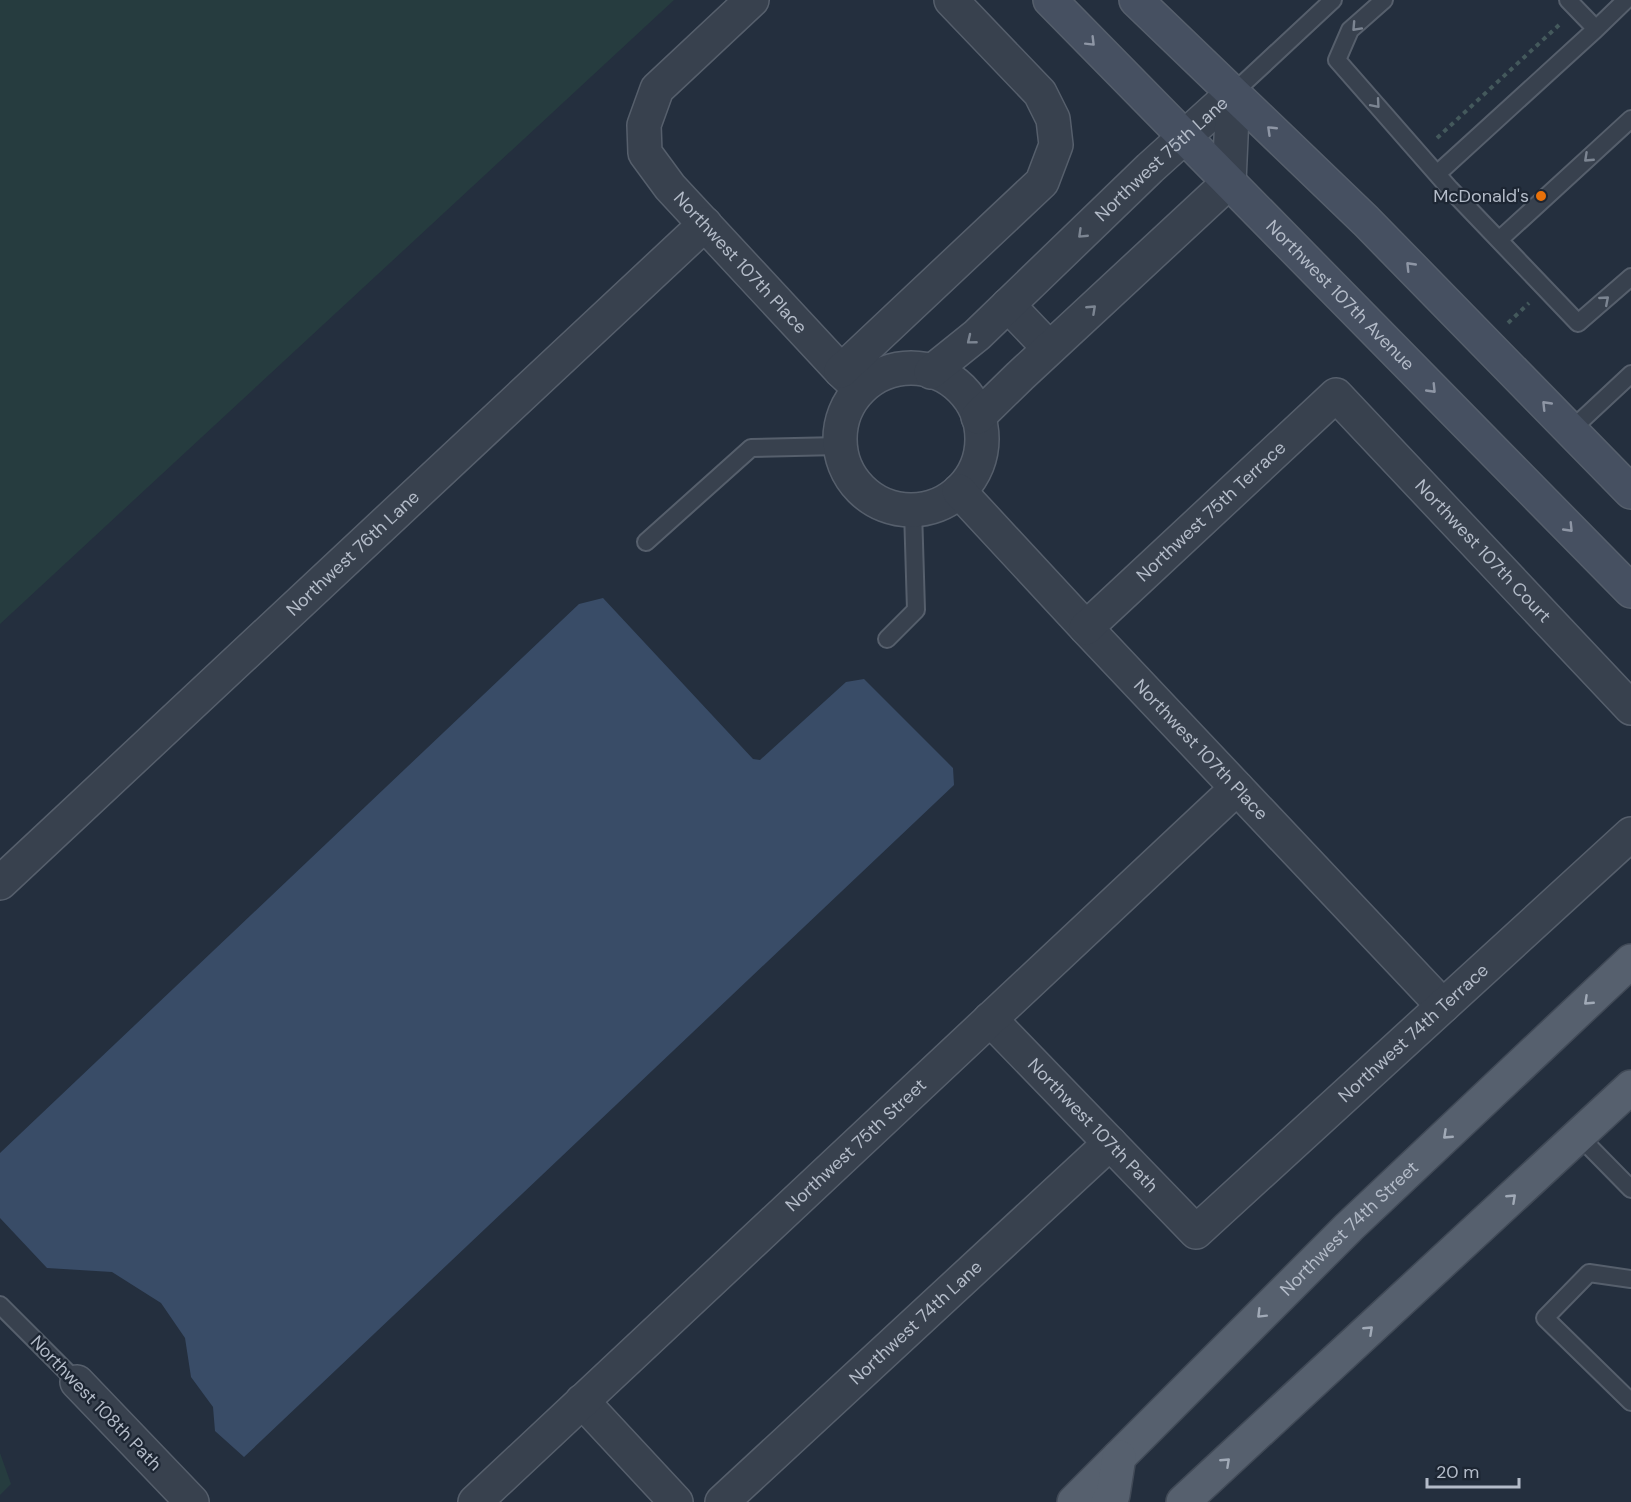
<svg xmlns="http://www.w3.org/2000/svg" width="1631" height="1502" viewBox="0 0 1631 1502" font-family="'DM Sans',sans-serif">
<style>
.green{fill:#263c3f}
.water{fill:#394c67}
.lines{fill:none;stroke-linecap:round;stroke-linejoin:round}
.service-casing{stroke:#565f6c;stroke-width:20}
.minor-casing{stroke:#565f6c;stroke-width:36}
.secondary-casing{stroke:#565f6c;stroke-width:36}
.primary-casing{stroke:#414a57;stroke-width:36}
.path{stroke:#44595c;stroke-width:4;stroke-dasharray:4.5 4.5;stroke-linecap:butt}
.service{stroke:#38414e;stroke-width:16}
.minor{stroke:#38414e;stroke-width:33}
.secondary{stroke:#465061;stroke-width:33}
.primary{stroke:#56606e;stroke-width:33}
.oneway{stroke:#7c8592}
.oneway2{stroke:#8e96a5}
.oneway3{stroke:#a1aab7}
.food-dot{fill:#e8710a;stroke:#1d2633;stroke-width:2}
.labels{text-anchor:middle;stroke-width:4.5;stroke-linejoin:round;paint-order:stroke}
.street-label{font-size:18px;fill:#b4bcc9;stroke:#1d2633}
.poi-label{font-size:18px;fill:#b4bcc9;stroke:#1d2633;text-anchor:end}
</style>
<rect width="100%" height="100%" fill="#242f3e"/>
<path class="green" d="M0 0H674L0 624Z
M0 1453 11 1484 0 1495Z"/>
<path class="water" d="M603 598 753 759 760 760 846 682 864 679 953 768 954 785 244 1457 215 1431 213 1407 191 1377 185 1338 161 1303 112 1272 47 1268 0 1218V1153L579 604Z"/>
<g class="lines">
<g class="service-casing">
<path id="service" d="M1384 0 1350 30 1337 60 1450 189 1578 323 1631 277
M1568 0 1596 29 1626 0
M1233 93 1333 0
M1437 174 1596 29
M1499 240 1631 119
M1571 430 1631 374
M646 542 751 448 839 446
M887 639 916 610 913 510
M1579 1136 1631 1189
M1631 1279 1589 1273 1545 1318 1631 1402
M0 1305 77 1382"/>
</g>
<g class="minor-casing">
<g id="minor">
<path id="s1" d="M752 0 657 89 644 125 645 153 670 187 841 371 860 389"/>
<path d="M1008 305 1049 348"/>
<circle cx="911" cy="439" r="71"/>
<path d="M841 371 1042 182 1056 145 1053 119 1040 93 951 0"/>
<path id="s2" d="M931 372 977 335 1150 168 1233 93"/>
<path d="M978 417 1020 376 1229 182 1233 93"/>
<path id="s3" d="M959 491 1086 628 1443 1006"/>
<path id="s4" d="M1086 628 1336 395 1631 708"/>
<path id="s5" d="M0 883 705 224"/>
<path id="s6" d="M990 1019 1196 1232 1631 834"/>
<path d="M77 1382 192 1502"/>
<path d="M582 1401 676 1502"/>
<path id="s7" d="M475 1502 1237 788"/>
<path id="s8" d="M722 1502 1110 1143"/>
</g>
</g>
<g class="secondary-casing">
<g id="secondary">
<path id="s9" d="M1050 0 1631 591"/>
<path d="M1136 0 1366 221 1631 492"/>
</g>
</g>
<g class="primary-casing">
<g id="primary">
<path id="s10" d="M1074 1502 1349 1227 1631 961"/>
<path d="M1108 1502 1113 1495 1119 1457"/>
<path d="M1183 1502 1631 1087"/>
</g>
</g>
<path class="path" d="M1437 138 1559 25
M1508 323 1529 303"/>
<use href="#service" class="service"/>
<use href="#minor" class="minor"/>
<use href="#secondary" class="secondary"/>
<use href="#primary" class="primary"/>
</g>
<defs><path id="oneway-chevron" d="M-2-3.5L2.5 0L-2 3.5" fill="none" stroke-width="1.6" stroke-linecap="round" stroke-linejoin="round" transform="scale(1.5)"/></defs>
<g class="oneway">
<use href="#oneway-chevron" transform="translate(1356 27) rotate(133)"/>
<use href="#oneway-chevron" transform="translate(1376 104) rotate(49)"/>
<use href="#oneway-chevron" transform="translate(1588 158) rotate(137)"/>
<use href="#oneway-chevron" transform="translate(1082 234) rotate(136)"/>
<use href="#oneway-chevron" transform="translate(1605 300) rotate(-41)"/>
<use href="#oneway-chevron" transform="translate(1092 309) rotate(-43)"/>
<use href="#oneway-chevron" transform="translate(971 340) rotate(141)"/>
</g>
<g class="oneway2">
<use href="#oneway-chevron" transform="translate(1091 42) rotate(45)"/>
<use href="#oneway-chevron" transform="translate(1271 130) rotate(-136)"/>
<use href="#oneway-chevron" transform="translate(1410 266) rotate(-134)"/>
<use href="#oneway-chevron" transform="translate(1432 389) rotate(46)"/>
<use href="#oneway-chevron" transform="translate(1546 405) rotate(-134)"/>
<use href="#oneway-chevron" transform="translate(1569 528) rotate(46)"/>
</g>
<g class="oneway3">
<use href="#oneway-chevron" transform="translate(1588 1001) rotate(137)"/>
<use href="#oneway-chevron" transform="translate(1447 1135) rotate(137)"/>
<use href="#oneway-chevron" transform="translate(1512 1198) rotate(-43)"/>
<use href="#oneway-chevron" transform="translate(1261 1314) rotate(135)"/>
<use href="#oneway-chevron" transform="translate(1369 1330) rotate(-43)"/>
<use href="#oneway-chevron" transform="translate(1226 1462) rotate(-43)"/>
</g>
<circle class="food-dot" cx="1541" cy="196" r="6"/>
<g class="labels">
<g class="street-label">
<text dy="6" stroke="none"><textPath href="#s2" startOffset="314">Northwest 75th Lane</textPath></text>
<text dy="6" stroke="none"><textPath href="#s1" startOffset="342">Northwest 107th Place</textPath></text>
<text dy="6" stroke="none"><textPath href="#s9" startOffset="414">Northwest 107th Avenue</textPath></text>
<text dy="6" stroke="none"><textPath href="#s4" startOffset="171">Northwest 75th Terrace</textPath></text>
<text dy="6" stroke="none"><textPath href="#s4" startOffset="556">Northwest 107th Court</textPath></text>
<text dy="6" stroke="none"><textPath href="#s5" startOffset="483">Northwest 76th Lane</textPath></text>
<text dy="6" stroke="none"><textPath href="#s3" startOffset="354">Northwest 107th Place</textPath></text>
<text dy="6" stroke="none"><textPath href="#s6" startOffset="591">Northwest 74th Terrace</textPath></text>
<text dy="6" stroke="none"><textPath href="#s6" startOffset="148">Northwest 107th Path</textPath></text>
<text dy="6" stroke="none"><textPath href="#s7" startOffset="522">Northwest 75th Street</textPath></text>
<text dy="6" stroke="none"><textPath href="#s10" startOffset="388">Northwest 74th Street</textPath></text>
<text dy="6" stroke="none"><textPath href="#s8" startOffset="264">Northwest 74th Lane</textPath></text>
<text transform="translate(96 1403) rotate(46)" y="6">Northwest 108th Path</text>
</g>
<g class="poi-label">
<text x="1529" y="202">McDonald's</text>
</g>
</g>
<path d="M1427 1478v9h92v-9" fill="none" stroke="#b4bcc9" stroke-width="3"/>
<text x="1436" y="1478" font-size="18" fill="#b4bcc9" stroke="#1d2633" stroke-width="4.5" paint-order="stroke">20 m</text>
</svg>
